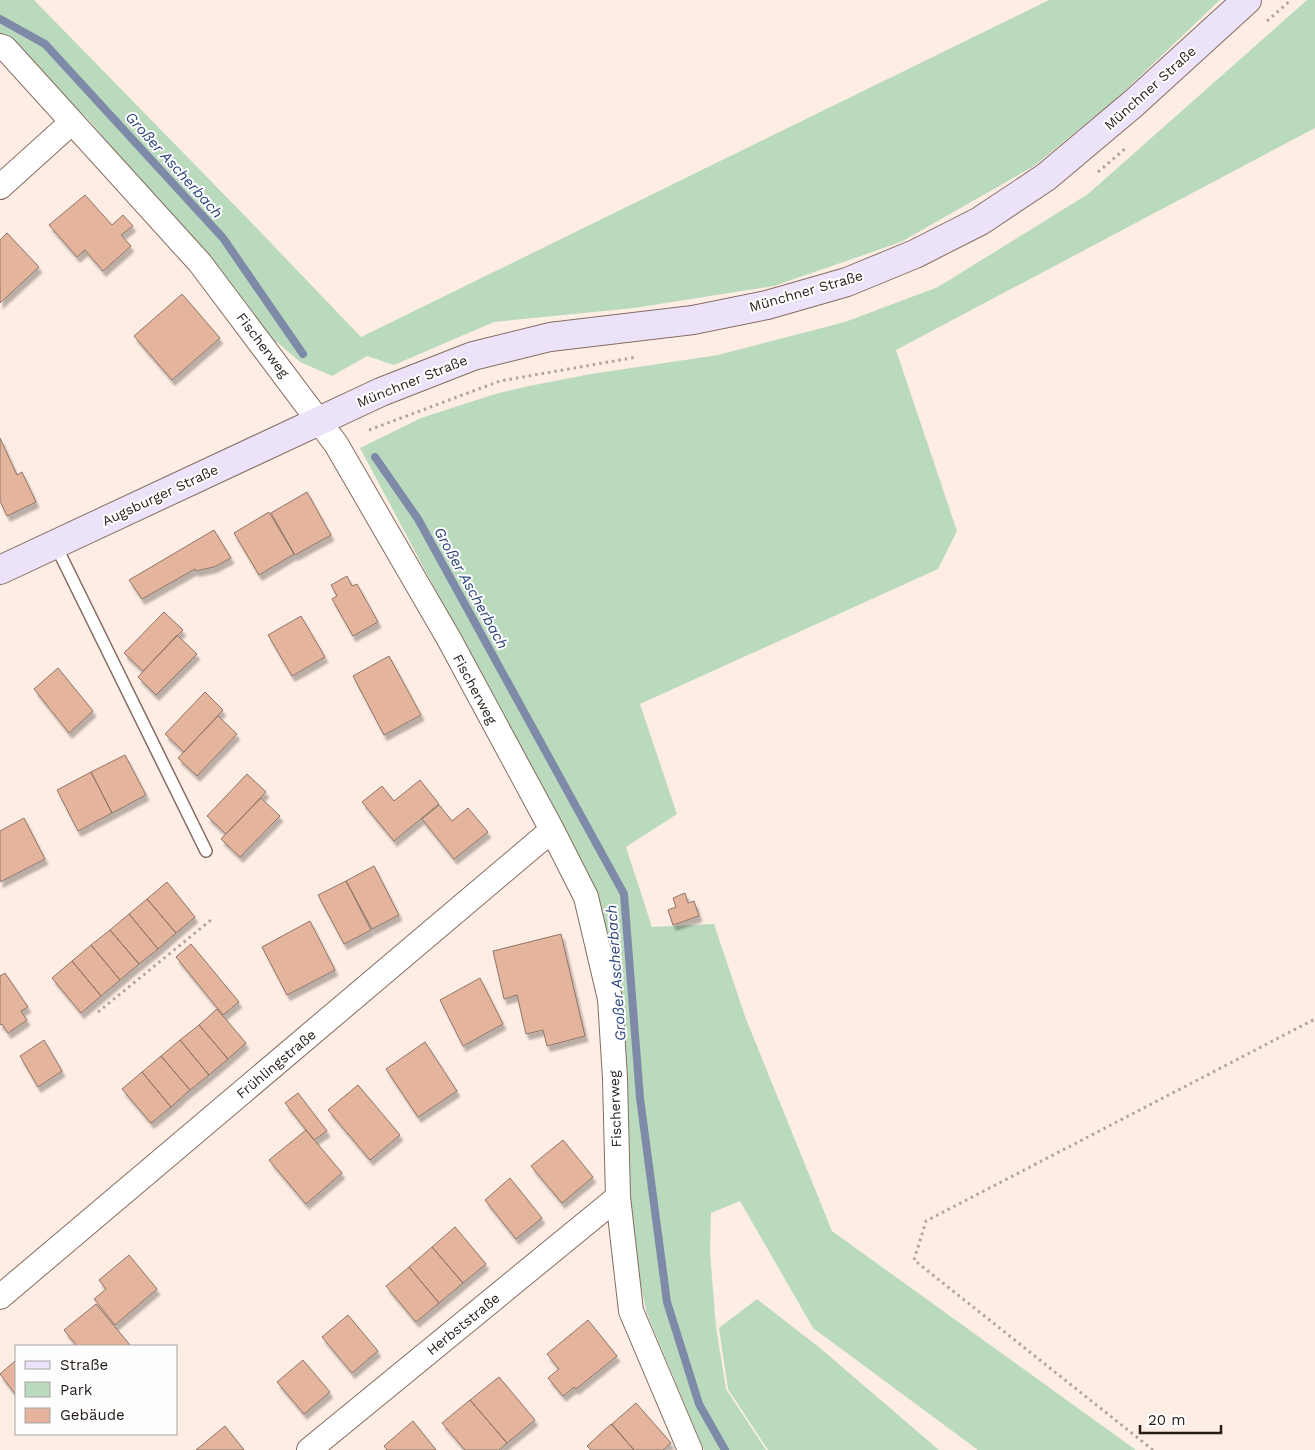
<svg xmlns="http://www.w3.org/2000/svg" width="1315" height="1450" viewBox="0 0 1315 1450" font-family="'Work Sans',sans-serif">
<style>
.green{fill:#badabe}
.lines{fill:none;stroke-linecap:round;stroke-linejoin:round}
.stream{stroke:#7e8aa7;stroke-width:8}
.building{fill:#e4b49c;stroke:#8e7568;filter:url(#shadow)}
.lane-casing{stroke:#856c60;stroke-width:14}
.street-casing{stroke:#856c60;stroke-width:26}
.secondary-casing{stroke:#856c60;stroke-width:30}
.path{stroke:#b1a39b;stroke-width:3;stroke-dasharray:2.5 4;stroke-linecap:butt}
.lane{stroke:#fff;stroke-width:11}
.street{stroke:#fff;stroke-width:24}
.secondary{stroke:#ece3fb;stroke-width:28}
.labels{text-anchor:middle;stroke-width:4;stroke-linejoin:round;paint-order:stroke}
.street-label{font-size:14px;fill:#271d18;stroke:#fefefe}
.water-label{font-size:15px;font-style:italic;fill:#2d457b;stroke:#fefefe}
</style>
<defs>
<filter id="shadow"><feDropShadow dx="3" dy="5.5" stdDeviation="1" flood-color="#0004"/></filter>
</defs>
<rect width="100%" height="100%" fill="#feede4"/>
<path class="green" d="M0 0H34L247 218 361 337 1049 0H1220L1115 100 1034 166 901 242 774 286 634 308 494 322 394 365 367 356 332 376 300 362 277 342H269L90 121 13 46 0 39Z
M1307 0H1315V128L896 350 957 531 938 569 640 704 677 814 626 847 652 927 714 924 746 1019 832 1231 1136 1450H978L813 1328 740 1201 711 1213 710 1252 716 1327 726 1389 766 1450H704L647 1314 629 1231 622 1000 611 939 560 824 360 448 421 418 495 394 529 386 591 374 718 355 845 322 938 287 1088 194Z
M757 1299 820 1348 939 1450H768L728 1389 719 1328Z"/>
<g class="lines">
<path class="stream" d="M0 19 45 44 223 238 303 354
M375 457 418 519 624 894 640 1098 667 1302 699 1404 725 1450"/>
</g>
<path class="building" d="M85 195 112 225 123 215 133 226 121 235 131 246 103 271 85 250 77 257 49 225Z
M7 233 39 267 0 303V240Z
M182 294 220 338 172 380 134 336Z
M0 438 17 475 22 472 36 502 7 516 0 501Z
M307 492 331 535 295 555 271 513Z
M269 512 294 554 259 575 234 533Z
M214 530 231 558 214 567 196 571 195 569 142 599 129 580Z
M347 576 352 586 357 584 378 622 353 636 332 599 337 596 331 585Z
M164 612 183 630 143 671 124 653Z
M301 616 325 657 292 676 268 635Z
M177 635 197 654 156 695 138 677Z
M389 656 421 715 384 735 353 676Z
M58 668 93 711 69 733 34 689Z
M205 692 223 710 184 752 165 734Z
M218 716 237 734 197 776 178 758Z
M125 755 146 795 112 813 91 772Z
M91 772 112 813 78 831 57 790Z
M247 774 266 792 226 834 207 816Z
M420 780 439 804 394 841 362 802 382 786 394 801Z
M261 798 280 816 240 857 221 839Z
M439 805 452 821 468 808 488 832 454 859 422 819Z
M24 818 45 859 0 882V831Z
M374 866 399 915 372 929 346 881Z
M346 881 371 930 344 944 318 895Z
M167 882 195 917 176 933 147 899Z
M685 893 688 903 694 901 699 916 673 925 668 910 676 907 673 898Z
M147 899 176 933 158 949 129 914Z
M129 914 158 949 139 964 110 930Z
M310 921 335 970 287 995 262 947Z
M110 930 139 964 120 980 91 945Z
M561 934 585 1036 547 1046 543 1030 526 1034 517 995 504 999 493 951Z
M191 944 239 1002 223 1015 176 957Z
M91 945 120 980 101 996 72 961Z
M72 961 101 996 81 1013 52 978Z
M5 973 28 1007 21 1011 27 1020 8 1033 2 1024 0 1025V976Z
M480 978 503 1024 463 1046 440 1000Z
M217 1009 246 1043 228 1059 199 1025Z
M199 1025 228 1059 209 1075 180 1040Z
M44 1040 62 1071 38 1087 20 1056Z
M180 1040 209 1075 190 1090 161 1056Z
M425 1042 457 1091 418 1117 386 1069Z
M161 1056 190 1090 171 1107 142 1072Z
M142 1072 171 1107 151 1123 122 1089Z
M358 1085 400 1135 370 1160 328 1110Z
M298 1093 327 1131 314 1140 285 1103Z
M306 1130 342 1173 306 1204 269 1160Z
M563 1140 593 1177 562 1203 531 1166Z
M510 1178 542 1218 516 1239 485 1200Z
M455 1227 486 1264 463 1283 432 1247Z
M432 1247 463 1283 439 1303 409 1267Z
M129 1255 157 1289 115 1325 94 1299 106 1289 99 1280Z
M409 1267 439 1303 416 1322 386 1286Z
M96 1304 130 1345 128 1346H77L64 1330Z
M348 1315 378 1351 352 1373 322 1337Z
M588 1320 617 1356 576 1389 574 1387 563 1396 548 1378 559 1369 547 1354Z
M16 1360V1395L0 1374Z
M303 1360 330 1392 304 1414 277 1382Z
M499 1377 535 1420 507 1443 470 1400Z
M470 1400 507 1443 499 1450H465L442 1423Z
M636 1403 671 1443 663 1450H634L612 1424Z
M413 1421 436 1450H387L384 1446Z
M611 1424 634 1450H591L587 1446Z
M225 1426 244 1450H196Z"/>
<g class="lines">
<g class="lane-casing">
<path id="lane" d="M55 544 206 851"/>
</g>
<g class="street-casing">
<path id="street" d="M0 46 5 48 200 263 336 444 449 639 552 830 586 897 610 999 615 1078 618 1197 631 1311 690 1450
M0 187 72 122
M0 1297 552 830
M309 1450 618 1197"/>
</g>
<g class="secondary-casing">
<path id="secondary" d="M0 570 381 392 473 356 550 337 693 320 767 305 847 282 915 254 980 221 1046 177 1134 103 1247 0"/>
</g>
<path class="path" d="M1267 21 1291 0
M1098 172 1127 147
M369 430 500 381 637 357
M98 1012 211 920
M1153 1450 914 1260 926 1221 1315 1019"/>
<use href="#lane" class="lane"/>
<use href="#street" class="street"/>
<use href="#secondary" class="secondary"/>
</g>
<g class="labels">
<g class="street-label">
<text transform="translate(1150 88) rotate(-42)" y="5">Münchner Straße</text>
<text transform="translate(806 291) rotate(-16)" y="5">Münchner Straße</text>
<text transform="translate(263 345) rotate(53)" y="5">Fischerweg</text>
<text transform="translate(412 381) rotate(-22)" y="5">Münchner Straße</text>
<text transform="translate(160 495) rotate(-25)" y="5">Augsburger Straße</text>
<text transform="translate(475 689) rotate(62)" y="5">Fischerweg</text>
<text transform="translate(276 1064) rotate(-40)" y="5">Frühlingstraße</text>
<text transform="translate(615 1109) rotate(-92)" y="5">Fischerweg</text>
<text transform="translate(463 1324) rotate(-39)" y="5">Herbststraße</text>
</g>
<g class="water-label">
<text transform="translate(174 165) rotate(48)" y="5">Großer Ascherbach</text>
<text transform="translate(471 588) rotate(61)" y="5">Großer Ascherbach</text>
<text transform="translate(616 973) rotate(-94)" y="5">Großer Ascherbach</text>
</g>
</g>
<rect x="15" y="1345" width="162" height="90" fill="#fefefe" stroke="#a8a4a2"/>
<rect x="25" y="1361" width="25" height="8" fill="#ece3fb" stroke="#a8a4a2"/>
<text x="60" y="1370" font-size="15" fill="#271d18">Straße</text>
<rect x="25" y="1382" width="25" height="15" fill="#badabe" stroke="#a8a4a2"/>
<text x="60" y="1395" font-size="15" fill="#271d18">Park</text>
<rect x="25" y="1408" width="25" height="15" fill="#e4b49c" stroke="#a8a4a2"/>
<text x="60" y="1420" font-size="15" fill="#271d18">Gebäude</text>
<path d="M1140 1425v8h81v-8" fill="none" stroke="#271d18" stroke-width="2.5"/>
<text x="1148" y="1425" font-size="15" fill="#271d18" stroke="#fefefe" stroke-width="4" paint-order="stroke">20 m</text>
</svg>
